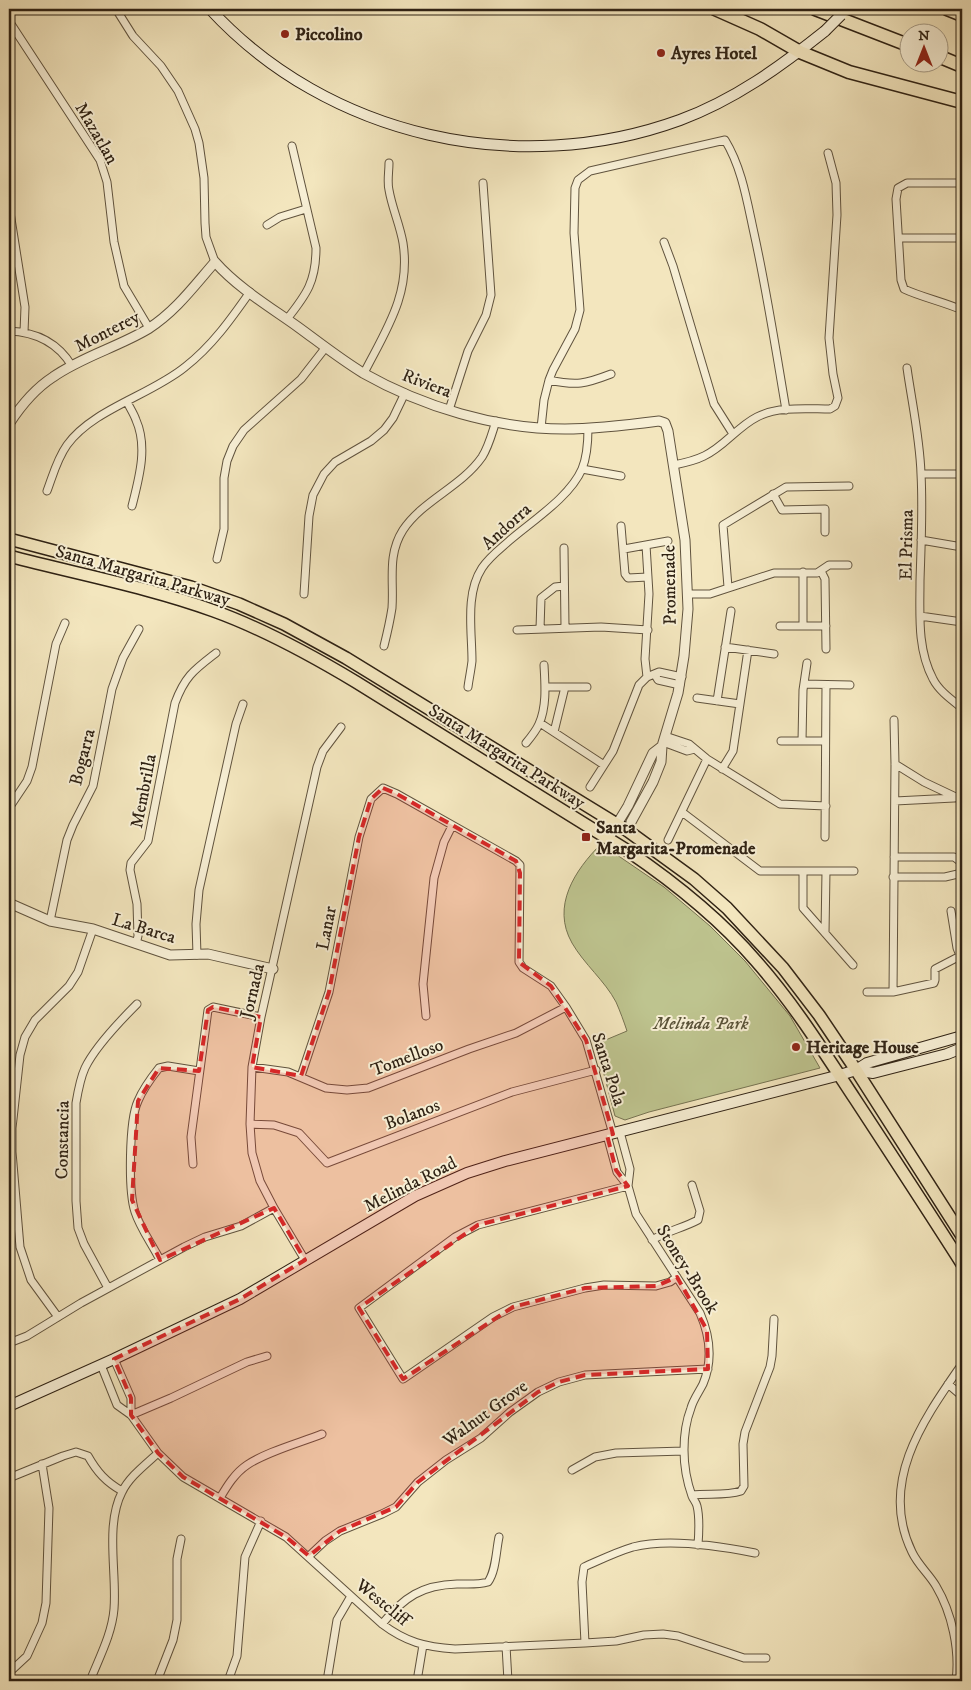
<svg xmlns="http://www.w3.org/2000/svg" width="971" height="1690" viewBox="0 0 971 1690" font-family="'IM FELL DW Pica',serif">
<style>
.green{fill:#bec48f;stroke:#767352}
.lines{fill:none;stroke-linecap:round;stroke-linejoin:round}
.minor-casing{stroke:#60533e;stroke-width:9}
.tertiary-casing{stroke:#60533e;stroke-width:11}
.secondary-casing{stroke:#2f2214;stroke-width:12}
.primary-casing{stroke:#2f2214;stroke-width:14}
.motorway-casing{stroke:#2f2214;stroke-width:15}
.minor{stroke:#f7efd5;stroke-width:7}
.tertiary{stroke:#f7efd5;stroke-width:9}
.secondary{stroke:#f7efd5;stroke-width:10}
.primary{stroke:#f3e6be;stroke-width:11}
.motorway{stroke:#f3e6be;stroke-width:12}
.secondary-bridge-casing{stroke:#2f2214;stroke-width:12;stroke-linecap:butt}
.secondary-bridge{stroke:#f7efd5;stroke-width:10}
.marked{fill:#d62828;fill-opacity:0.2;stroke:#d62828;stroke-width:4;stroke-dasharray:10 6;stroke-linejoin:round}
.poi-dot{fill:#8f2418;stroke:#f7efd5;stroke-width:2}
.labels{text-anchor:middle;stroke-width:4;stroke-linejoin:round;paint-order:stroke}
.poi-label{font-size:18px;font-weight:bold;fill:#2f2214;stroke:#f7efd5;text-anchor:start}
.street-label{font-size:18px;fill:#2f2214;stroke:#f7efd5}
.park-label{font-size:18px;font-style:italic;fill:#5a5339;stroke:#f7efd5}
</style>
<rect width="100%" height="100%" fill="#f3e6be"/>
<filter id="stains"><feTurbulence type="fractalNoise" baseFrequency=".004" numOctaves="4"/><feColorMatrix values="0 0 0 0 .2 0 0 0 0 .09 0 0 0 0 .02 0 0 0 .5 -.17"/></filter>
<radialGradient id="worn" r=".72"><stop offset=".6" stop-color="#630" stop-opacity="0"/><stop offset="1" stop-color="#630" stop-opacity=".3"/></radialGradient>
<path class="green" d="M601 844 664 887 710 926 745 961 790 1016 820 1068 649 1112 625 1120 615 1116 596 1044 627 1031C624 1022 620 1011 616 1002 605 981 584 964 572 943 551 906 575 870 601 844Z"/>
<g class="lines">
<g class="minor-casing">
<path id="minor" d="M116 9 133 36 161 66 178 91 195 129 199 143 204 178 205 223 206 237 215 262
M9 21 100 160 107 182 114 242 124 286 149 328
M962 183H907L898 188 896 199 901 280 904 289C921 297 944 302 962 310
M9 206 25 307 24 332
M267 225 280 217 306 209
M899 238H962
M664 242 673 266 714 404 733 434
M287 319C307 294 316 281 316 248L292 146
M9 331C36 332 58 343 72 366
M907 368C912 403 920 439 921 474 923 510 921 546 920 581 920 614 917 649 933 679 939 691 952 700 962 708
M364 373C386 330 411 294 403 243 400 225 392 208 389 190 387 182 389 172 389 163
M549 380C577 386 585 384 611 374
M127 402C130 408 134 414 136 420 148 447 139 478 132 506
M449 410 468 351 486 315 491 295 483 183
M541 428 544 400 549 380 553 370 575 329 580 310 574 233 575 188 578 180 590 171 725 140C742 168 747 201 754 233 767 292 776 351 786 410
M674 465C684 463 694 461 704 456 724 447 737 427 757 417 778 406 807 409 830 409L835 406 838 398 833 374 829 338 837 215 836 183 828 153
M582 469 621 476
M921 474H962
M47 491C53 475 57 459 67 445 93 409 151 395 185 367 212 346 231 319 250 292
M773 494 782 510 825 509V532
M621 526 625 574 628 578 648 577
M921 540 962 547
M564 548 565 627
M624 549 668 541
M217 559 224 529V478L227 461 233 446 244 430 301 379 326 347
M821 571 825 579 826 649
M728 587 723 525 786 487 849 486
M304 594 309 516 313 495 324 474 335 462 371 441 384 430 393 418 405 393
M688 594H710L774 573H817L829 565H848
M920 616 962 622
M780 626H826
M803 626V572
M540 629 541 598 555 587 564 586
M517 630 601 627 648 630
M384 646C387 634 390 621 392 608 394 581 387 555 403 530 423 500 461 487 482 457 489 446 492 433 496 421
M725 647 774 654
M655 675 658 680 680 685
M647 677 659 672 682 677
M804 684 850 685
M468 687C469 679 471 670 472 661 472 631 465 594 482 568 489 557 500 549 509 541 532 521 570 497 582 469 587 457 588 442 588 428
M545 687H587
M697 698 740 704
M717 701 731 611
M540 723 604 765
M554 732 565 687
M665 736 689 744 707 759 780 804 826 806
M781 741H825
M802 741 803 690 807 663
M663 742 687 751 695 749
M526 743C531 737 536 731 539 724 547 706 545 684 544 665
M895 764 924 782 962 800
M722 769 733 751 748 650
M590 787 613 751 639 685 647 677 645 659 649 594 646 545
M895 801 954 798
M9 808 27 781 32 767 56 644 65 623
M682 812 760 871H854
M825 837 826 685
M668 840 707 759
M894 857H954L962 863
M803 871V908L853 965
M893 877H945L962 873
M951 911 957 948 962 961
M50 921 67 840 73 825 93 786 112 689 123 658 139 629
M825 933 826 871
M136 944 138 936 137 904 130 870 131 863 148 841 175 703C185 676 194 670 216 653
M197 955 196 924 199 890 236 724 243 704
M867 992H893L934 983 935 980V969L962 955
M893 992 895 764 894 720
M426 1016 423 984 434 878 444 842 452 826
M252 1067 288 1072 326 1088 347 1090 368 1088 469 1049 516 1033 566 1007
M301 1076 329 992 359 837 371 799 383 788 397 794 516 861 520 865 519 962 523 968 551 986 566 1007 586 1040 613 1134
M250 1124 274 1125 299 1133 327 1163 512 1092 596 1070
M620 1132 630 1169 628 1186
M607 1135 617 1172 628 1186 636 1214 700 1313C710 1336 713 1360 703 1384 699 1392 693 1400 691 1408 686 1421 684 1436 684 1450 684 1465 687 1482 692 1496 693 1499 696 1502 697 1506 700 1518 699 1532 698 1545
M193 1164 191 1137 208 1010 213 1007 261 1017
M628 1186 478 1225 455 1237 359 1308 403 1379 493 1317 513 1307 585 1288 604 1285 656 1286 670 1282 677 1277
M652 1240C667 1231 683 1228 698 1220L700 1211 692 1185
M160 1260C152 1244 140 1228 135 1212 128 1191 129 1120 138 1101 143 1089 151 1078 159 1068L168 1066 199 1071
M305 1260 274 1208 260 1181 252 1153 250 1124 252 1067 261 1017 317 767 323 751 341 727
M108 1288 84 1244 78 1228 76 1201V1103C78 1091 80 1079 85 1068 95 1047 120 1021 137 1004
M58 1317 31 1280 20 1247 12 1152V1128L20 1055 25 1037 35 1020 69 986 78 972 93 929
M9 1343 27 1336 81 1303 184 1247 205 1237 241 1226 274 1208
M114 1359 131 1398V1415
M101 1365 117 1405 131 1415 158 1453 183 1477 286 1537 382 1624C406 1642 425 1647 455 1649L585 1643 616 1641 644 1635 663 1634 678 1636 744 1658H766
M948 1384 962 1396
M131 1415 171 1398 247 1362 267 1356
M572 1470 595 1457 616 1453 684 1451
M9 1478 63 1456 76 1452 88 1456C97 1472 106 1482 122 1491
M692 1495C708 1493 726 1496 741 1491L744 1486 743 1444 745 1432 770 1367 772 1356 774 1319
M220 1498C227 1486 235 1473 247 1465 266 1452 299 1443 322 1434
M309 1556 325 1541 340 1531 382 1514 396 1507 418 1482 446 1460 481 1438 510 1412 538 1392 559 1382 585 1375 708 1369
M382 1624C404 1597 422 1585 457 1584 468 1584 478 1585 488 1582 496 1571 496 1551 499 1537
M585 1643 582 1582 584 1567C600 1560 616 1552 633 1547 668 1538 720 1546 755 1553
M506 1646 508 1681
M13 1669 27 1656 42 1623 46 1603 49 1508 42 1464
M90 1681C99 1658 112 1634 114 1609 117 1573 105 1525 122 1492 129 1477 145 1465 158 1453
M157 1681 173 1640 177 1620V1559L181 1539
M228 1681 237 1656 245 1557 261 1521
M327 1681 337 1620 351 1596
M417 1681 423 1645
M956 1681C960 1650 952 1613 936 1586 929 1574 918 1565 912 1552 878 1482 924 1419 962 1364"/>
</g>
<g class="tertiary-casing">
<path id="tertiary" d="M9 424C20 407 36 388 53 377 81 357 118 347 148 329 176 311 194 286 215 262 238 288 270 307 298 327 320 343 340 359 363 373 423 407 496 429 565 429 597 429 628 425 659 421L665 423 668 431 685 540 688 609 684 656 678 693 662 746 661 762 653 782 631 822
M608 839 628 806 653 753 662 746
M9 903 50 921 93 929 170 955 208 954 273 969"/>
</g>
<g class="secondary-casing">
<path id="secondary" d="M210 9C328 137 518 179 680 120 734 100 780 67 825 31
M856 1070 873 1073 947 1054 962 1048
M9 1406 114 1359 240 1299 415 1196 467 1173 505 1161 840 1075 856 1070 867 1063 962 1036"/>
</g>
<g class="primary-casing">
<path id="primary" d="M9 539 191 587 239 604 284 624 346 658 628 831 694 879 727 908 783 968 819 1015 856 1070 962 1236
M9 556C77 574 148 587 214 611 264 629 311 655 356 682L628 851C675 883 719 918 756 961 794 1004 824 1052 855 1099 891 1154 927 1209 962 1264"/>
</g>
<g class="motorway-casing">
<path id="motorway" d="M715 9 760 29 800 52 849 72 962 102
M815 9 908 45
M947 9 962 15
M938 56 962 66"/>
</g>
<use href="#minor" class="minor"/>
<use href="#tertiary" class="tertiary"/>
<use href="#secondary" class="secondary"/>
<use href="#primary" class="primary"/>
<use href="#motorway" class="motorway"/>
<g class="secondary-bridge-casing">
<path id="secondary-bridge" d="M825 31 841 15"/>
</g>
<use href="#secondary-bridge" class="secondary-bridge"/>
</g>
<path class="marked" d="M383 788 397 794 516 861 520 873 519 962 551 986 586 1040 613 1134 607 1135 616 1170 628 1186 478 1225 359 1308 403 1379 513 1307 585 1288 656 1286 677 1277 707 1330 708 1369 585 1375 559 1382 538 1392 418 1482 396 1507 340 1531 309 1556 286 1537 183 1477 158 1453 131 1415V1398L114 1359 240 1299 305 1260 274 1208 160 1260 132 1200 138 1101 159 1068 199 1071 208 1010 213 1007 261 1017 252 1067 301 1076 329 992 359 837 371 799Z"/>
<g class="poi-dot">
<circle cx="285" cy="34" r="5"/>
<circle cx="661" cy="53" r="5"/>
<rect x="581" y="832" width="10" height="10" rx="2.5"/>
<circle cx="796" cy="1047" r="5"/>
</g>
<g class="labels">
<g class="poi-label">
<text x="295" y="40">Piccolino</text>
<text x="671" y="59">Ayres Hotel</text>
<text x="596" y="833">Santa<tspan x="596" dy="21">Margarita-Promenade</tspan></text>
<text x="806" y="1053">Heritage House</text>
</g>
<g class="street-label">
<text transform="translate(97 133) rotate(60)" y="6">Mazatlan</text>
<text transform="translate(107 331) rotate(-27)" y="6">Monterey</text>
<text transform="translate(427 383) rotate(21)" y="6">Riviera</text>
<text transform="translate(506 526) rotate(-42)" y="6">Andorra</text>
<text transform="translate(906 545) rotate(-89)" y="6">El Prisma</text>
<text transform="translate(143 575) rotate(16)" y="6">Santa Margarita Parkway</text>
<text transform="translate(669 585) rotate(-91)" y="6">Promenade</text>
<text transform="translate(507 756) rotate(32)" y="6">Santa Margarita Parkway</text>
<text transform="translate(82 757) rotate(-76)" y="6">Bogarra</text>
<text transform="translate(143 791) rotate(-79)" y="6">Membrilla</text>
<text transform="translate(144 928) rotate(17)" y="6">La Barca</text>
<text transform="translate(326 928) rotate(-79)" y="6">Lanar</text>
<text transform="translate(252 991) rotate(-77)" y="6">Jornada</text>
<text transform="translate(407 1057) rotate(-21)" y="6">Tomelloso</text>
<text transform="translate(609 1069) rotate(72)" y="6">Santa Pola</text>
<text transform="translate(412 1114) rotate(-21)" y="6">Bolanos</text>
<text transform="translate(62 1140) rotate(-89)" y="6">Constancia</text>
<text transform="translate(410 1184) rotate(-27)" y="6">Melinda Road</text>
<text transform="translate(688 1269) rotate(58)" y="6">Stoney-Brook</text>
<text transform="translate(485 1413) rotate(-36)" y="6">Walnut Grove</text>
<text transform="translate(383 1602) rotate(39)" y="6">Westcliff</text>
</g>
<g class="park-label">
<text x="701" y="1029">Melinda Park</text>
</g>
</g>
<rect width="971" height="1690" fill="none" stroke="#f3e6be" stroke-width="30"/>
<rect x="10" y="10" width="951" height="1670" fill="none" stroke="#2f2214" stroke-width="2.5"/>
<rect x="15" y="15" width="941" height="1660" fill="none" stroke="#2f2214"/>
<g transform="translate(924 48)"><circle r="24" fill="#f7efd5" stroke="#a79d88"/>
<path d="M0-4L9 19L0 12L-9 19Z" fill="#8f2418"/>
<text y="-8" font-size="14" font-weight="bold" text-anchor="middle" fill="#2f2214">N</text>
</g>
<rect width="100%" height="100%" filter="url(#stains)"/>
<rect width="100%" height="100%" fill="url(#worn)"/>
</svg>
